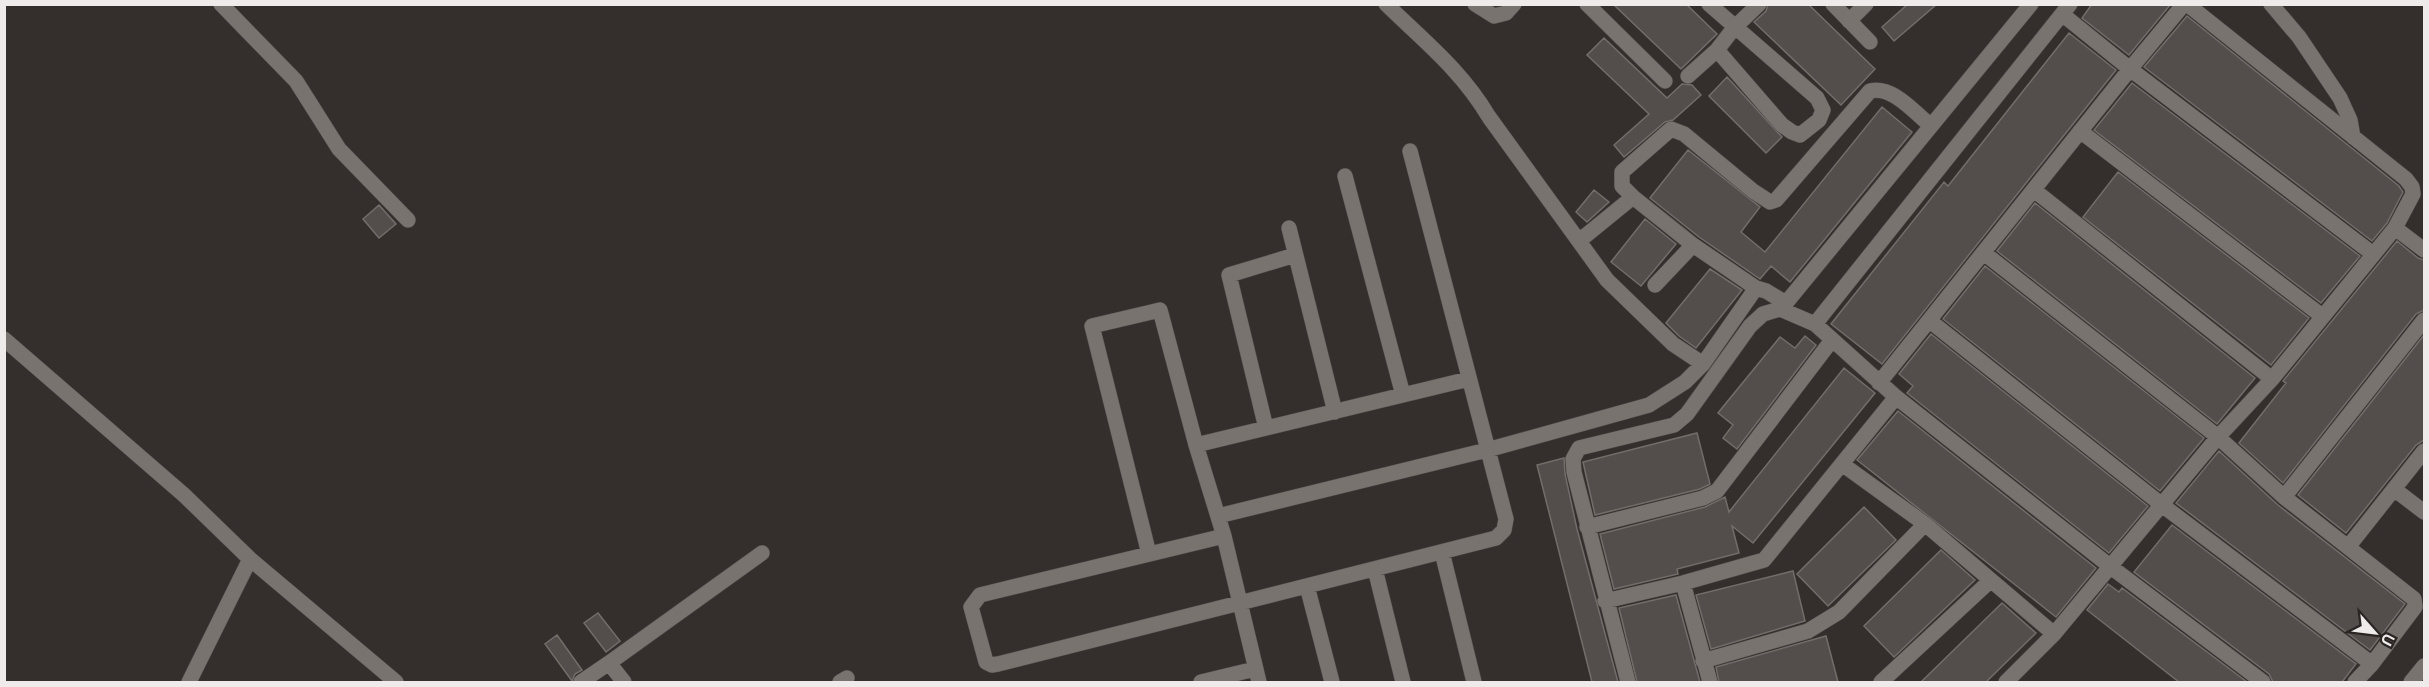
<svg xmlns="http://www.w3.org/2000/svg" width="2429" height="687" viewBox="0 0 2429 687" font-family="Figtree,sans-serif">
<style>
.building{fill:#534e4b;stroke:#736d6a;stroke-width:1.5}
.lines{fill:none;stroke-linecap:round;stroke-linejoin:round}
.street-casing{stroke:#524e4c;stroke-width:16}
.street{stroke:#78736f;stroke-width:15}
</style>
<rect width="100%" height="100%" fill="#342f2c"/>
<path class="building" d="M1613 4H1686L1717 34 1681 69Z
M1768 4H1808L1875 69 1841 105 1754 22 1766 11Z
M1908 4H1937L1894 41 1882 27Z
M2092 4H2171L2129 55 2082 18Z
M2187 16 2399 186 2403 192 2387 223 2372 241 2144 67Z
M2069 33 2116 70 1882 364 1831 324 1944 182 1948 186Z
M1604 38 1667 98 1682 84 1692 85 1701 95 1673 120 1665 122 1624 157 1614 145 1649 114 1587 55Z
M1727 77 1782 137 1766 153 1709 96Z
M2132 83 2360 256 2321 303 2094 130Z
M1882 107 1912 132 1790 282 1771 266 1760 279 1699 237 1650 198 1688 150 1760 207 1741 232 1765 252Z
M2118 172 2309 318 2271 365 2083 217Z
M1594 190 1609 202 1587 222 1576 212Z
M2035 203 2255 378 2217 424 1997 251Z
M379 205 396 224 379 238 363 219Z
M1645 219 1676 244 1641 286 1611 262Z
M2397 241 2418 258 2424 260V310L2416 314 2283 483 2239 443 2286 383 2283 381Z
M1985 266 2204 438 2160 491 1943 319Z
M1710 269 1742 290 1696 348 1679 336 1666 323Z
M1931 334 2148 506 2109 553 1907 393 1913 386 1899 374Z
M2424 335V440L2416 445 2346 533 2298 495Z
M1805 336 1816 345 1737 449 1723 438 1733 425 1718 413 1780 337 1795 348Z
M1844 368 1875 393 1753 543 1732 526 1739 553 1677 569 1678 574 1614 589 1600 534 1705 507 1725 497 1729 512Z
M1898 411 2096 568 2056 617 1857 460Z
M1697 433 1710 484 1700 489 1595 515 1583 462Z
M2219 451 2278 505 2405 604 2370 650 2176 503Z
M1564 458 1565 474 1577 529 1618 682H1592L1537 465Z
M1864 507 1896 540 1828 606 1797 574Z
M2172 525 2356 664 2342 682H2273L2269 674 2134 572Z
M1941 550 1975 580 1894 657 1864 626Z
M1793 571 1805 621 1711 649 1696 595Z
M2108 584 2119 592 2122 588 2247 682H2179L2087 610Z
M1676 595 1700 682H1637L1619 608Z
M2002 603 2036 633 1986 682H1921Z
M598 613 620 641 606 652 584 623Z
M557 635 582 670 575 674 572 681 545 644Z
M1826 636 1838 682H1719L1716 667Z"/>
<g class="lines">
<g class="street-casing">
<path id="street" d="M221 4 296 81 339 149 408 220
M1386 4C1425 42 1461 70 1489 117L1607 280 1673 344 1703 364
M1475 4 1494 16 1506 13 1514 4
M1587 4 1665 81
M1709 4 1817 98 1823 110 1819 120 1800 135 1792 132 1782 125 1717 50 1734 28 1759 4
M1833 4 1870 42
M2271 4 2299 37 2340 98 2350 120 2353 137
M2062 14 2130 69 2373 254
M1849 21 1866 4
M1688 76 1717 50
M2080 131 2322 316
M1345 176 1403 395
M2034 190 2272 379
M1289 228 1335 412
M2395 228 2424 250
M1579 241 1633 197
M1984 253 2218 437 2284 497 2414 599 2415 607 2372 664 2355 682
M1655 285 1693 245
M1756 288 1693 245 1633 197 1622 186V172L1671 129 1684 134 1753 191 1770 202 1776 200 1870 91C1892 85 1914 112 1930 125
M1780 309 1815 324 1896 397 2111 567 2263 682
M1930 321 2162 505 2372 664
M1815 324 2070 4
M4 339 184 495 250 559 396 682
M1879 383 2130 69 2184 4
M1266 428 1229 275 1295 255
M1196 445 1469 379
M1842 464 1925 524 2054 634
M2394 489 2424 512
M2284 497 2424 320
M1218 516 1487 450 1649 405 1685 382 1703 364 1756 288 1766 291 1786 303
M1587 527 1703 498 1717 491 1832 340
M1224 536 980 595 971 607 986 662 992 665 998 664 1496 538 1504 530 1506 519 1410 151
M2348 547 2424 451
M1442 552 1474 682
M1149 554 1092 326 1160 310 1196 445 1224 536 1259 682
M1375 569 1403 682
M1683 583 1710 682
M1307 586 1332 682
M1605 601 1683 583 1764 560 1896 397
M1703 661 1808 631 1839 612 1925 524
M189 682 250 559
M581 682 609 663
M624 682 609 663 762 553
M840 682 847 678
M1201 682 1255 669
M1628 682 1574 472 1573 459 1579 448 1674 425 1687 414 1750 326 1763 314 1780 309 1786 303 2031 4
M1881 682 1990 581
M2006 682 2054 634 2218 437 2272 379 2395 228 2413 194 2412 187 2406 179 2187 4
M2411 682 2424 666"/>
</g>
<use href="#street" class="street"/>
</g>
<rect width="2429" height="687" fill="none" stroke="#efebea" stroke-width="12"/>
<g transform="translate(2375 633) rotate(118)" stroke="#2a2522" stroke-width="4.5" paint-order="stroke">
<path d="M0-4.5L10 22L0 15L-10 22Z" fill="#efebea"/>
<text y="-9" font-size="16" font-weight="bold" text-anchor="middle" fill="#efebea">U</text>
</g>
</svg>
